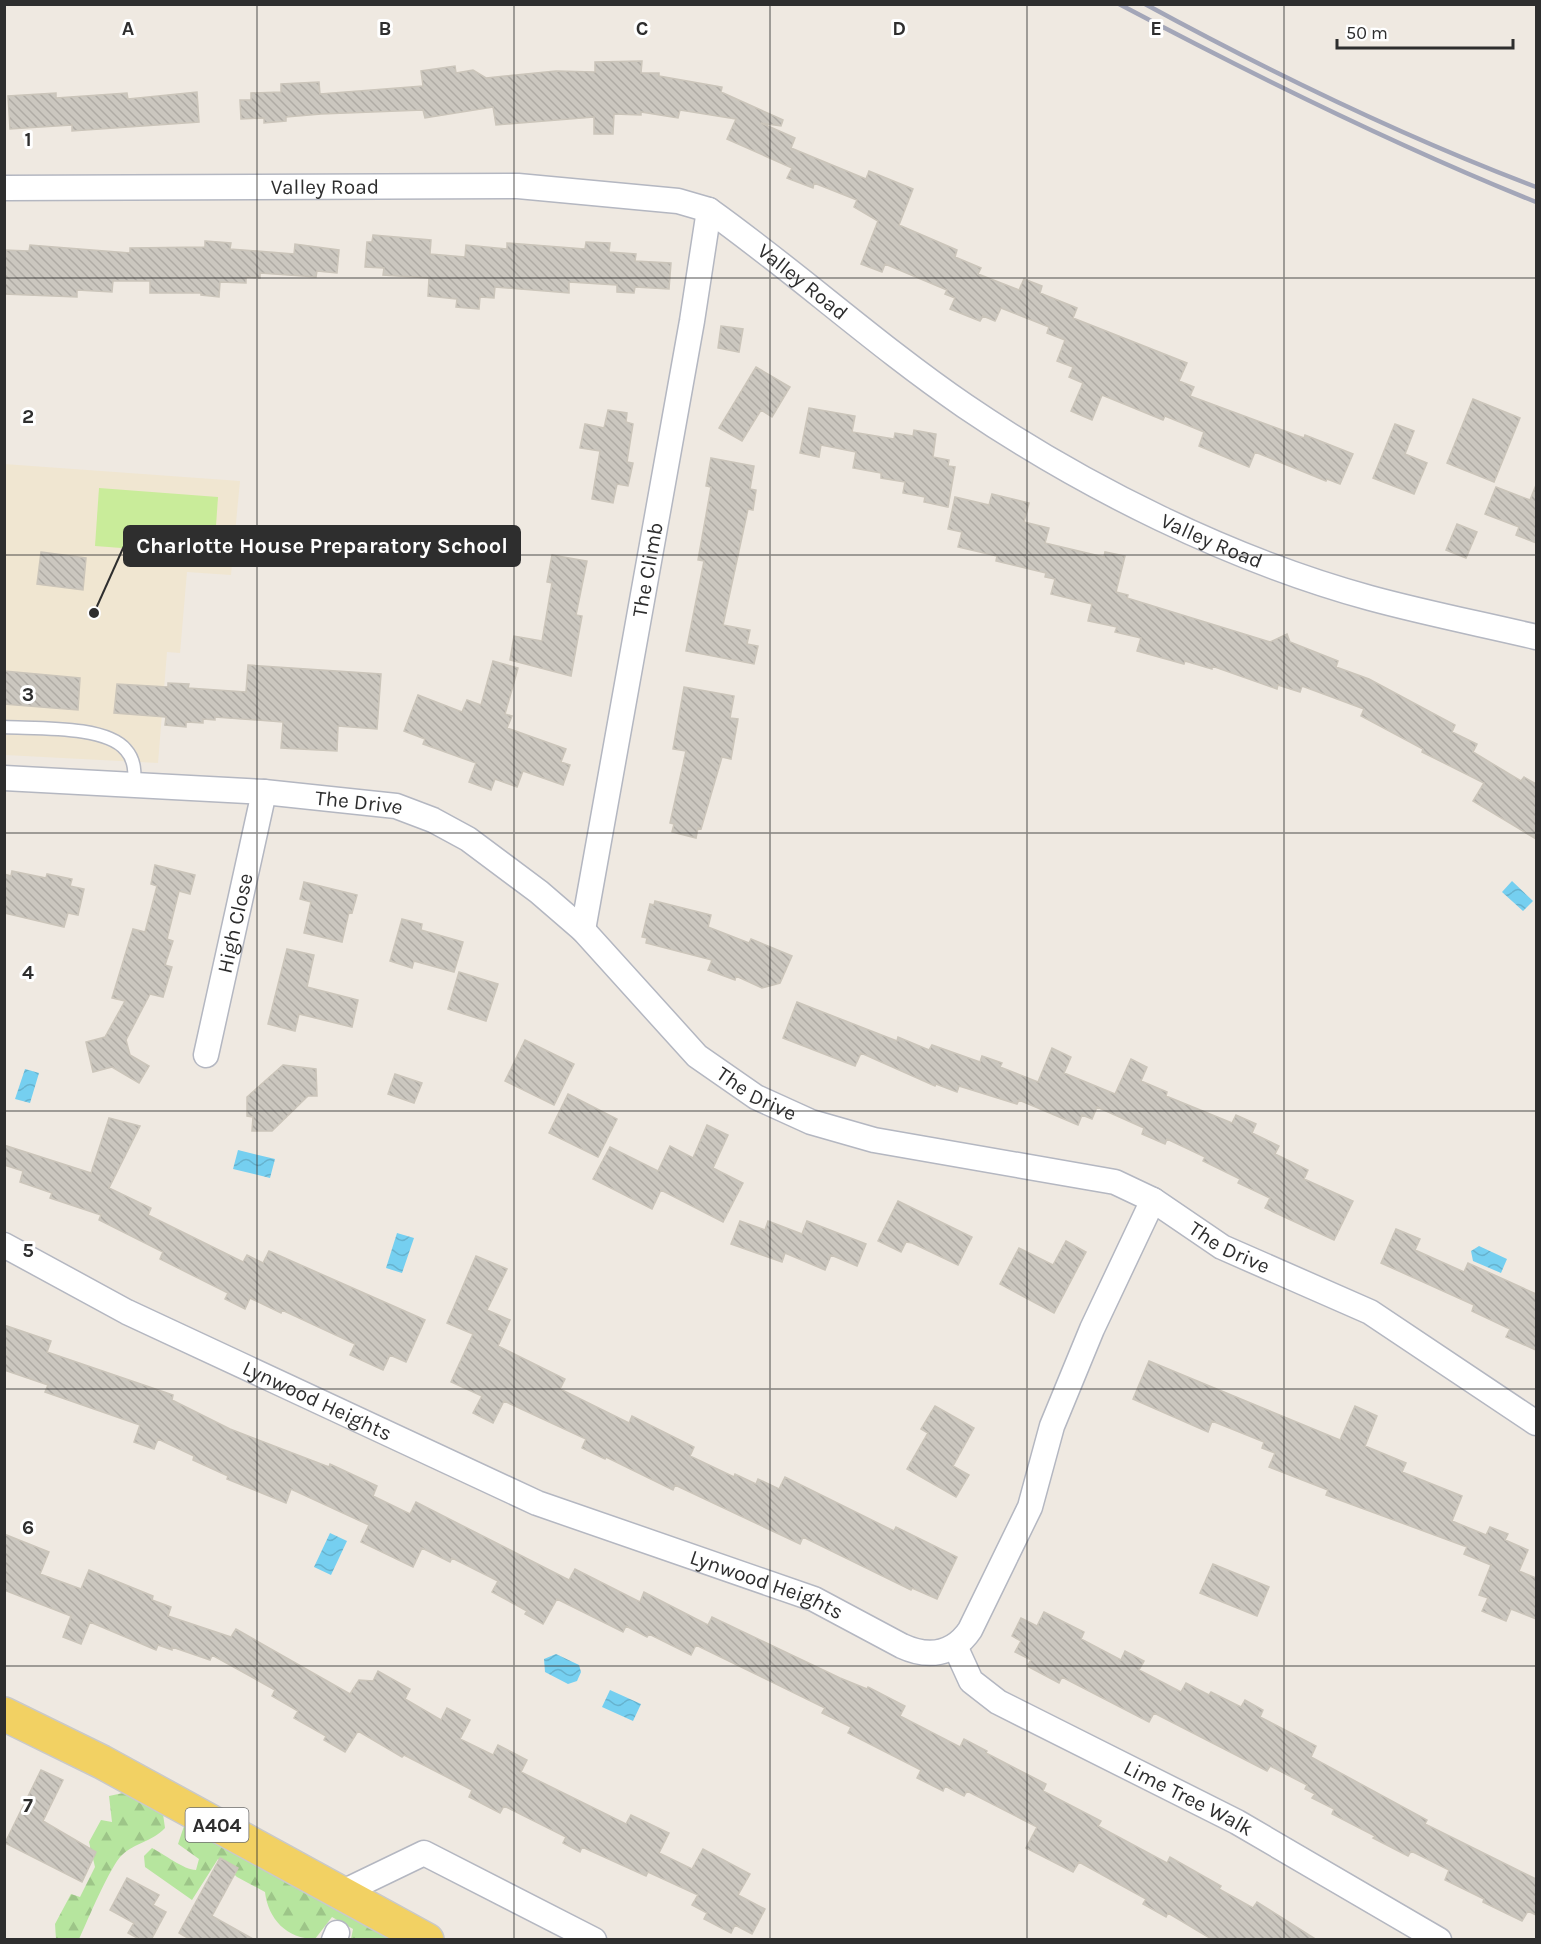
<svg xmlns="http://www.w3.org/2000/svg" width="1541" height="1944" viewBox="0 0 1541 1944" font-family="Karla,sans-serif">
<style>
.education{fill:#f0e6d1}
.forest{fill:url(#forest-firs)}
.pitch{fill:#c9ec9a}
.water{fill:url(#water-waves)}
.building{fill:url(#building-back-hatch);stroke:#cbc5ba;stroke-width:1.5}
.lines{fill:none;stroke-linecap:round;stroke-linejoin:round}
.lane-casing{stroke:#b4b7c1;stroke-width:15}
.street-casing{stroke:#b4b7c1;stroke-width:27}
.primary-casing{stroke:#c9c9c9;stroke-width:36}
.lane{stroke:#fff;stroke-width:12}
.street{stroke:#fff;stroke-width:24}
.primary{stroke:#f2d163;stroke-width:33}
.rail{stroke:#a3a6b8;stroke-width:4.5}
.grid{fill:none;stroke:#2e2e2e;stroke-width:1.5;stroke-opacity:0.55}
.labels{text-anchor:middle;stroke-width:6;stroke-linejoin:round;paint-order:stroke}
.shield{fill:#fff;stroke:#6d6d6d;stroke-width:1.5}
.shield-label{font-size:20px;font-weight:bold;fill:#2e2e2e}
.street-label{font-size:21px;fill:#2e2e2e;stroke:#fff}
.grid-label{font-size:20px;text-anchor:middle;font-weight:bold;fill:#2e2e2e;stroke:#fff;stroke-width:6;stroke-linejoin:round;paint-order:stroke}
.leader{fill:none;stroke:#2e2e2e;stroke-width:2}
.callout-dot{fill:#2e2e2e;stroke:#fff;stroke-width:2}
.callout{fill:#2e2e2e;stroke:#2e2e2e;stroke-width:2}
.callout-label{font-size:22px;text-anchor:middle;font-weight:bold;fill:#fff}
</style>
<defs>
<pattern id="forest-firs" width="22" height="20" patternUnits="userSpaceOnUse" patternTransform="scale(1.5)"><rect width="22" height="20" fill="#b6e59e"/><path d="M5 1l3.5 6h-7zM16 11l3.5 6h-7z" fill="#9dc588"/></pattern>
<pattern id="water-waves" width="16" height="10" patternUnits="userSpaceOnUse" patternTransform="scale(1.5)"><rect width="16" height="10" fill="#75cff0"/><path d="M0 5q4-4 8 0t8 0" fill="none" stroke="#66b2ce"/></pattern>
<pattern id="building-back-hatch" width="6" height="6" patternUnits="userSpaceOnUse" patternTransform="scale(1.5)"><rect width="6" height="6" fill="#cbc7bf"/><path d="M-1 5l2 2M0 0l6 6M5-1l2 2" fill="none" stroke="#afaba4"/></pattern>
</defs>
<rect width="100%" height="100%" fill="#efe9e1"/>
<path class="education" d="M4 464 240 481 231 575 187 572 180 653 167 652 158 763 5 755Z"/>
<path class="forest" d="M137 1790 163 1814 165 1828C150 1843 136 1842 122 1855 110 1866 87 1922 79 1939H56L55 1924 71 1894 80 1897 95 1867 89 1842 101 1820 112 1822 109 1796Z
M198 1823 244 1857 390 1939H351L353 1929 332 1917 315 1939C287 1939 268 1919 265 1892L237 1877 218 1859 192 1900 145 1867 144 1856 152 1848C164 1854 184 1870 196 1870L199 1859 178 1844 184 1826Z"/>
<path class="pitch" d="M99 488 218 497 214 555 95 546Z"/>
<path class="water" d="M1512 881 1533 901 1523 911 1502 892Z
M25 1069 39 1073 30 1103 15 1099Z
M238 1150 275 1159 270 1178 233 1169Z
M397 1233 414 1238 402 1273 386 1268Z
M1479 1246 1507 1259 1501 1273 1473 1261 1471 1251Z
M330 1533 347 1541 331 1575 314 1567Z
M556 1654 579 1665 581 1672 577 1681 568 1684 545 1672 544 1659Z
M610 1690 641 1704 633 1721 602 1707Z"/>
<path class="building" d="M642 61 641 73H659V76L722 87 721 92 783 120 781 126 761 123 795 138 791 148 866 179 869 171 913 189 899 225 957 250 955 257 981 268 978 274 1019 290 1024 279 1042 286 1040 293 1077 308 1073 318 1187 363 1179 381 1194 387 1190 396 1304 438 1305 435 1353 454 1340 484 1327 479 1326 481 1255 452 1249 467 1199 446 1204 432 1165 416 1163 420 1102 395 1092 420 1071 411 1083 383 1069 377 1073 367 1057 361 1065 340 1047 333 1049 327 1001 308 995 321 983 316 980 321 950 309 955 298 945 294 947 290 885 264 882 272 861 264 878 221 854 207 857 200 814 183 813 188 787 178 792 168 727 139 736 119 680 110 678 118 641 112V115L614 114 613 134H594V117L496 125 493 107 425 118 423 110 321 114 286 117V121L264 123V118L241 119 240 100H251V93L281 92V84L319 82 320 94 423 86 421 71 455 66 456 73 473 70 486 78 556 71 595 72V62Z
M197 92 199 122 72 131V125L10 129 8 96 56 93V98L127 93 128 99Z
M373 235 431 240 430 254 465 257 466 245 507 249V243L585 249 586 242 610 243 609 252 636 254 635 261 671 263 669 289 635 287 634 293 617 292V285L569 282V293L495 287 494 298 480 297 479 309 456 307 457 299 428 296 429 278 383 275 384 268 365 267 367 242H372Z
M205 241 231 243 230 249 294 254 295 244 339 250 337 273 317 271 316 277 260 273V278L246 277V283L220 282 219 297 201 295V293H150V281H113L112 292 77 290V297L4 294V250L29 251 30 245 130 253V248L205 247Z
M721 326 743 329 739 352 718 348Z
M756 367 790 387 772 417 761 410 742 441 719 428Z
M1473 399 1520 418 1494 482 1447 463Z
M809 408 855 416 852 432 894 439 895 433 913 436 914 430 936 434 933 457 949 460 948 466 955 467 948 507 924 502 925 497 903 493 905 482 881 478V473L853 468 856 452 821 445 819 457 800 453Z
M608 410 627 413 626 422 633 424 627 462 633 463 628 486 617 484 613 503 592 499 600 451 580 448 585 424 604 428Z
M1395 424 1414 431 1405 454 1427 463 1414 494 1373 478Z
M711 458 754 466 750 489 756 490 753 510 748 509 723 625 750 630 747 644 758 646 754 664 686 651 704 561 698 560 711 487 706 486Z
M1536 485V543L1516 535 1519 527 1485 514 1496 487 1530 500Z
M992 494 1029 503 1024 522 1049 528 1045 543 1104 557 1105 552 1125 556 1116 592 1128 595 1127 598 1270 642 1287 634 1290 642 1338 661 1336 667 1369 679 1455 725 1452 732 1477 744 1473 752 1521 781 1524 777 1536 784V839L1473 801 1484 783 1422 752 1423 749 1361 716 1364 709 1302 686 1300 692 1278 685 1277 689 1212 666V669L1185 661 1184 664 1137 651 1141 638 1115 632 1117 627 1088 621 1092 604 1051 594 1055 579 1045 577 1046 573 996 561 997 556 958 547 962 532 948 529 955 497 989 505Z
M1457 524 1477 532 1466 558 1446 550Z
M41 552 86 558 83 590 37 584Z
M552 555 587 561 576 615 582 616 571 676 510 660 514 636 542 641 552 583 547 582Z
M493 661 518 668 505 714 512 716 507 728 566 749 561 762 570 765 563 785 523 771 517 787 495 779 491 790 469 782 476 763 423 744 425 739 404 731 418 695 462 712 467 700 481 705Z
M248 665 381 674 377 729 338 726 337 751 281 748 283 722 215 717V720L203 719V723L186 722V727L165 725 166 717 114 713 117 684 168 687V683L189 684 188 688 246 692Z
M4 671 80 678 78 710 4 704Z
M684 687 734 696 730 718 738 719 731 759 722 757 701 829 698 828 696 838 672 832 674 824 670 823 686 751 673 749Z
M155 865 195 875 190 894 179 891 167 939 173 941 165 965 172 967 163 997 150 994 126 1040 130 1055 149 1066 139 1083 112 1067 93 1072 86 1042 105 1037 125 1001 112 998 133 929 145 932 157 886 151 884Z
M12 871 46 878 47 874 72 879 70 886 84 889 78 915 68 913 64 927 4 913V874L11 876Z
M304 882 357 895 352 913 349 912 342 942 304 933 311 902 300 899Z
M655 901 711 915 708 927 749 943 751 939 792 956 780 983 762 988 736 976 735 980 708 970 712 960 646 943 647 938 642 937 650 904 654 905Z
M402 919 422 924 421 930 463 942 454 972 414 961 412 968 390 961Z
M287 949 314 955 307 987 358 1000 352 1027 299 1014 295 1031 268 1024Z
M459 972 498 984 486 1021 448 1009Z
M797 1002 897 1041 898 1037 929 1050 932 1045 980 1062 982 1056 1002 1063 1000 1067 1038 1082 1052 1048 1071 1057 1064 1073 1115 1094 1131 1059 1147 1067 1141 1081 1167 1092 1166 1096 1232 1123 1236 1115 1256 1124 1252 1133 1279 1146 1275 1154 1308 1170 1304 1179 1353 1201 1334 1240 1265 1208 1270 1198 1238 1183 1240 1179 1203 1161 1205 1157 1167 1139 1165 1144 1142 1134 1144 1128 1097 1107 1092 1119 1082 1115 1078 1125 1019 1100 1017 1104 959 1086 957 1092 936 1084 935 1086 861 1053 855 1066 783 1038Z
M525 1040 574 1064 554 1105 505 1081Z
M283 1065 316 1069 317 1096H308L272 1131H252L253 1117 247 1116V1097Z
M395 1074 422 1083 414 1103 388 1094Z
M568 1094 617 1119 598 1157 549 1133Z
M109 1118 140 1126 109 1188 151 1208 148 1215 243 1262 247 1255 263 1263 269 1251 425 1320 406 1362 390 1355 383 1370 350 1355 355 1344 282 1310 281 1313 250 1298 245 1309 225 1299 228 1293 160 1259 163 1252 99 1220 101 1215 50 1198 52 1193 20 1182 23 1171 4 1165V1145L91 1173Z
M707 1125 728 1135 713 1168 743 1183 723 1222 661 1190 652 1209 593 1179 610 1147 658 1171 670 1146 693 1158Z
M898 1201 972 1237 958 1265 912 1243 906 1242 901 1252 878 1241Z
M740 1221 765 1230 768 1221 802 1234 807 1221 866 1244 857 1266 831 1255 825 1270 785 1253 782 1262 731 1244Z
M1396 1229 1420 1239 1415 1250 1464 1272 1468 1263 1536 1294V1350L1506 1337 1510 1329 1472 1311 1474 1305 1381 1263Z
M1066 1241 1086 1252 1054 1313 1000 1284 1019 1248 1053 1265Z
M476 1256 507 1269 487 1310 510 1320 498 1346 565 1379 560 1389 629 1423 632 1416 694 1447 690 1456 734 1477 735 1474 756 1484 758 1479 779 1489 785 1477 894 1531 896 1527 957 1557 937 1599 912 1588 911 1590 803 1537 800 1544 675 1485 673 1490 606 1457 605 1459 582 1448 586 1439 504 1401 493 1423 473 1413 482 1396 451 1382 473 1334 447 1323Z
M4 1325 51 1341 47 1352 173 1395 172 1400 230 1429 329 1467 330 1464 377 1486 373 1496 410 1514 416 1502 569 1580 575 1569 640 1602 644 1592 708 1625 712 1617 840 1678 867 1689 868 1687 905 1706 900 1716 960 1747 964 1739 987 1751 986 1753 1046 1784 1043 1791 1101 1821 1098 1826 1167 1863 1170 1857 1221 1886 1219 1889 1253 1908 1257 1902 1317 1940H1213L1168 1913 1166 1917 1143 1904 1146 1899 1079 1862 1073 1872 1026 1848 1037 1827 967 1791 964 1796 945 1786 943 1791 917 1778 921 1770 848 1733 851 1727 822 1713 825 1708 696 1645 691 1655 649 1634 647 1637 626 1626 623 1632 557 1599 543 1624 525 1614 527 1611 492 1592 498 1581 452 1558 450 1562 422 1548 413 1567 361 1542 369 1525 291 1489 286 1503 227 1479 228 1476 193 1460 194 1456 158 1439 154 1449 134 1442 140 1425 45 1392 48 1385 4 1370Z
M1149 1361 1340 1440 1355 1406 1377 1416 1365 1446 1406 1463 1402 1472 1462 1496 1452 1521 1486 1535 1490 1527 1508 1534 1505 1540 1528 1550 1519 1571 1536 1578V1619L1511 1609 1506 1621 1482 1611 1488 1598 1479 1595 1491 1565 1464 1554 1467 1547 1326 1495 1328 1490 1269 1467 1275 1453 1262 1448 1264 1442 1212 1421 1208 1432 1133 1399Z
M935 1406 974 1428 953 1466 969 1475 956 1497 907 1469 928 1433 921 1429Z
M4 1534 49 1552 40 1574 81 1589 89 1570 153 1596 152 1600 171 1607 168 1616 231 1637 236 1629 350 1694 359 1680 373 1681 378 1671 410 1689 405 1699 441 1720 447 1708 470 1720 460 1739 493 1755 498 1745 527 1760 521 1772 626 1824 631 1815 669 1833 659 1853 692 1869 703 1849 750 1874 738 1895 765 1909 752 1934 735 1925 731 1933 704 1919 707 1913 692 1905 698 1895 648 1872 646 1876 582 1847 580 1852 563 1843 566 1837 504 1806 500 1813 469 1797 472 1790 404 1755 402 1757 358 1731 345 1752 324 1740 326 1736 294 1718 298 1711 272 1696 275 1690 212 1655 210 1660 172 1647V1650L158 1645 156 1650 90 1622 81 1644 63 1637 71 1616 4 1590Z
M1213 1564 1269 1587 1257 1616 1200 1593Z
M1044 1612 1084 1632 1081 1639 1121 1660 1125 1651 1144 1661 1139 1670 1181 1692 1186 1683 1209 1695 1211 1692 1241 1707 1245 1700 1263 1710 1260 1717 1316 1746 1311 1757 1427 1820 1425 1824 1536 1879V1915L1528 1911 1522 1921 1483 1902 1484 1899 1445 1880 1449 1870 1411 1851 1408 1856 1373 1838 1375 1836 1332 1814 1334 1809 1312 1798 1315 1794 1305 1789 1307 1785 1270 1766 1267 1771 1154 1713 1149 1722 1062 1677 1059 1683 1027 1666 1031 1660 1015 1652 1021 1641 1012 1636 1021 1618 1037 1626Z
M41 1770 63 1780 43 1821 96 1852 82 1882 5 1843Z
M220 1858 238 1868 212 1916 255 1940H191L179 1933Z
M127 1878 159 1895 153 1905 166 1912 151 1940H141L128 1933 134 1923 110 1910Z"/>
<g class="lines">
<g class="lane-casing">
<path id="lane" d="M4 727C35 729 106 725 126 750 135 760 135 773 134 785"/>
</g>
<g class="street-casing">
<g id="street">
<path id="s1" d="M4 188 518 186 678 201 709 210C796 272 876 345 965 406 1084 487 1231 560 1370 598 1425 613 1481 624 1536 637"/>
<path id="s2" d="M4 778 264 792 396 806 433 820 468 839 539 892 583 930 697 1056 756 1097 811 1122 874 1140 1115 1182 1153 1200 1222 1247 1370 1312 1536 1423"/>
<path id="s3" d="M583 930 692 321 709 210"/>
<path id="s4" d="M206 1055 264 792"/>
<path id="s5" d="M4 1245 127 1312 537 1503 814 1599 902 1646C928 1658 953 1655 970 1630L1030 1507 1052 1426 1092 1329 1153 1200"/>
<path id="s6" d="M955 1646 971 1681 998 1702 1237 1822 1439 1940"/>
<path d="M341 1893 424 1853 594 1940"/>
<path d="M334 1940 337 1933"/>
</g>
</g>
<g class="primary-casing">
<path id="primary" d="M4 1714 102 1762 427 1940"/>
</g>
<use href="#lane" class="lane"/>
<use href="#street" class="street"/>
<use href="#primary" class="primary"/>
<path class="rail" d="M1119 4C1255 76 1394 145 1536 202
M1145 4C1270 72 1404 137 1536 187"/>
</g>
<path class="grid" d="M257 4V1940M514 4V1940M770 4V1940M1027 4V1940M1284 4V1940M4 278H1536M4 555H1536M4 833H1536M4 1111H1536M4 1389H1536M4 1666H1536"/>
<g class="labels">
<rect class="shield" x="185.5" y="1808" width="63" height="34" rx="4.5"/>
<g class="shield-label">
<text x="217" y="1832">A404</text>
</g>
<g class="street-label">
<text dy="7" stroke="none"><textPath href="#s1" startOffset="321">Valley Road</textPath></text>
<text dy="7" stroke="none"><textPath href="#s1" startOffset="825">Valley Road</textPath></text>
<text dy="7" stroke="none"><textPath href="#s1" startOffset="1311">Valley Road</textPath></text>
<text dy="7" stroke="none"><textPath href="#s3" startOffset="366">The Climb</textPath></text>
<text dy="7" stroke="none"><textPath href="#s2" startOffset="356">The Drive</textPath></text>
<text dy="7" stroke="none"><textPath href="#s4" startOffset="135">High Close</textPath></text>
<text dy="7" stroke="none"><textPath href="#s2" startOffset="860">The Drive</textPath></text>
<text dy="7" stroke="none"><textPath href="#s2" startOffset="1364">The Drive</textPath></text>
<text dy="7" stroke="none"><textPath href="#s5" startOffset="350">Lynwood Heights</textPath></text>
<text dy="7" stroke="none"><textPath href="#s5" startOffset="836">Lynwood Heights</textPath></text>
<text dy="7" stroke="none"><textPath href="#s6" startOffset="286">Lime Tree Walk</textPath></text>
</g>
</g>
<g class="grid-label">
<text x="128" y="35">A</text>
<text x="385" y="35">B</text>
<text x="642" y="35">C</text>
<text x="899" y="35">D</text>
<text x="1156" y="35">E</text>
<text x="28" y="146">1</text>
<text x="28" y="423">2</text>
<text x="28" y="701">3</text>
<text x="28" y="979">4</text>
<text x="28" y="1257">5</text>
<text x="28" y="1534">6</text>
<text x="28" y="1812">7</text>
</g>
<path class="leader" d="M94 613L124 546"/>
<circle class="callout-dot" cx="94" cy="613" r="6"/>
<rect class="callout" x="124" y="526" width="396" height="40" rx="6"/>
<g class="callout-label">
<text x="322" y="553">Charlotte House Preparatory School</text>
</g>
<rect width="1541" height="1944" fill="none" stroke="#2e2e2e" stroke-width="12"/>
<path d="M1337 39v9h176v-9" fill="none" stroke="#2e2e2e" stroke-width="3"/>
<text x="1346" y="39" font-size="18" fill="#2e2e2e" stroke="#ffffff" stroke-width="4.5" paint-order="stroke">50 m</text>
</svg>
